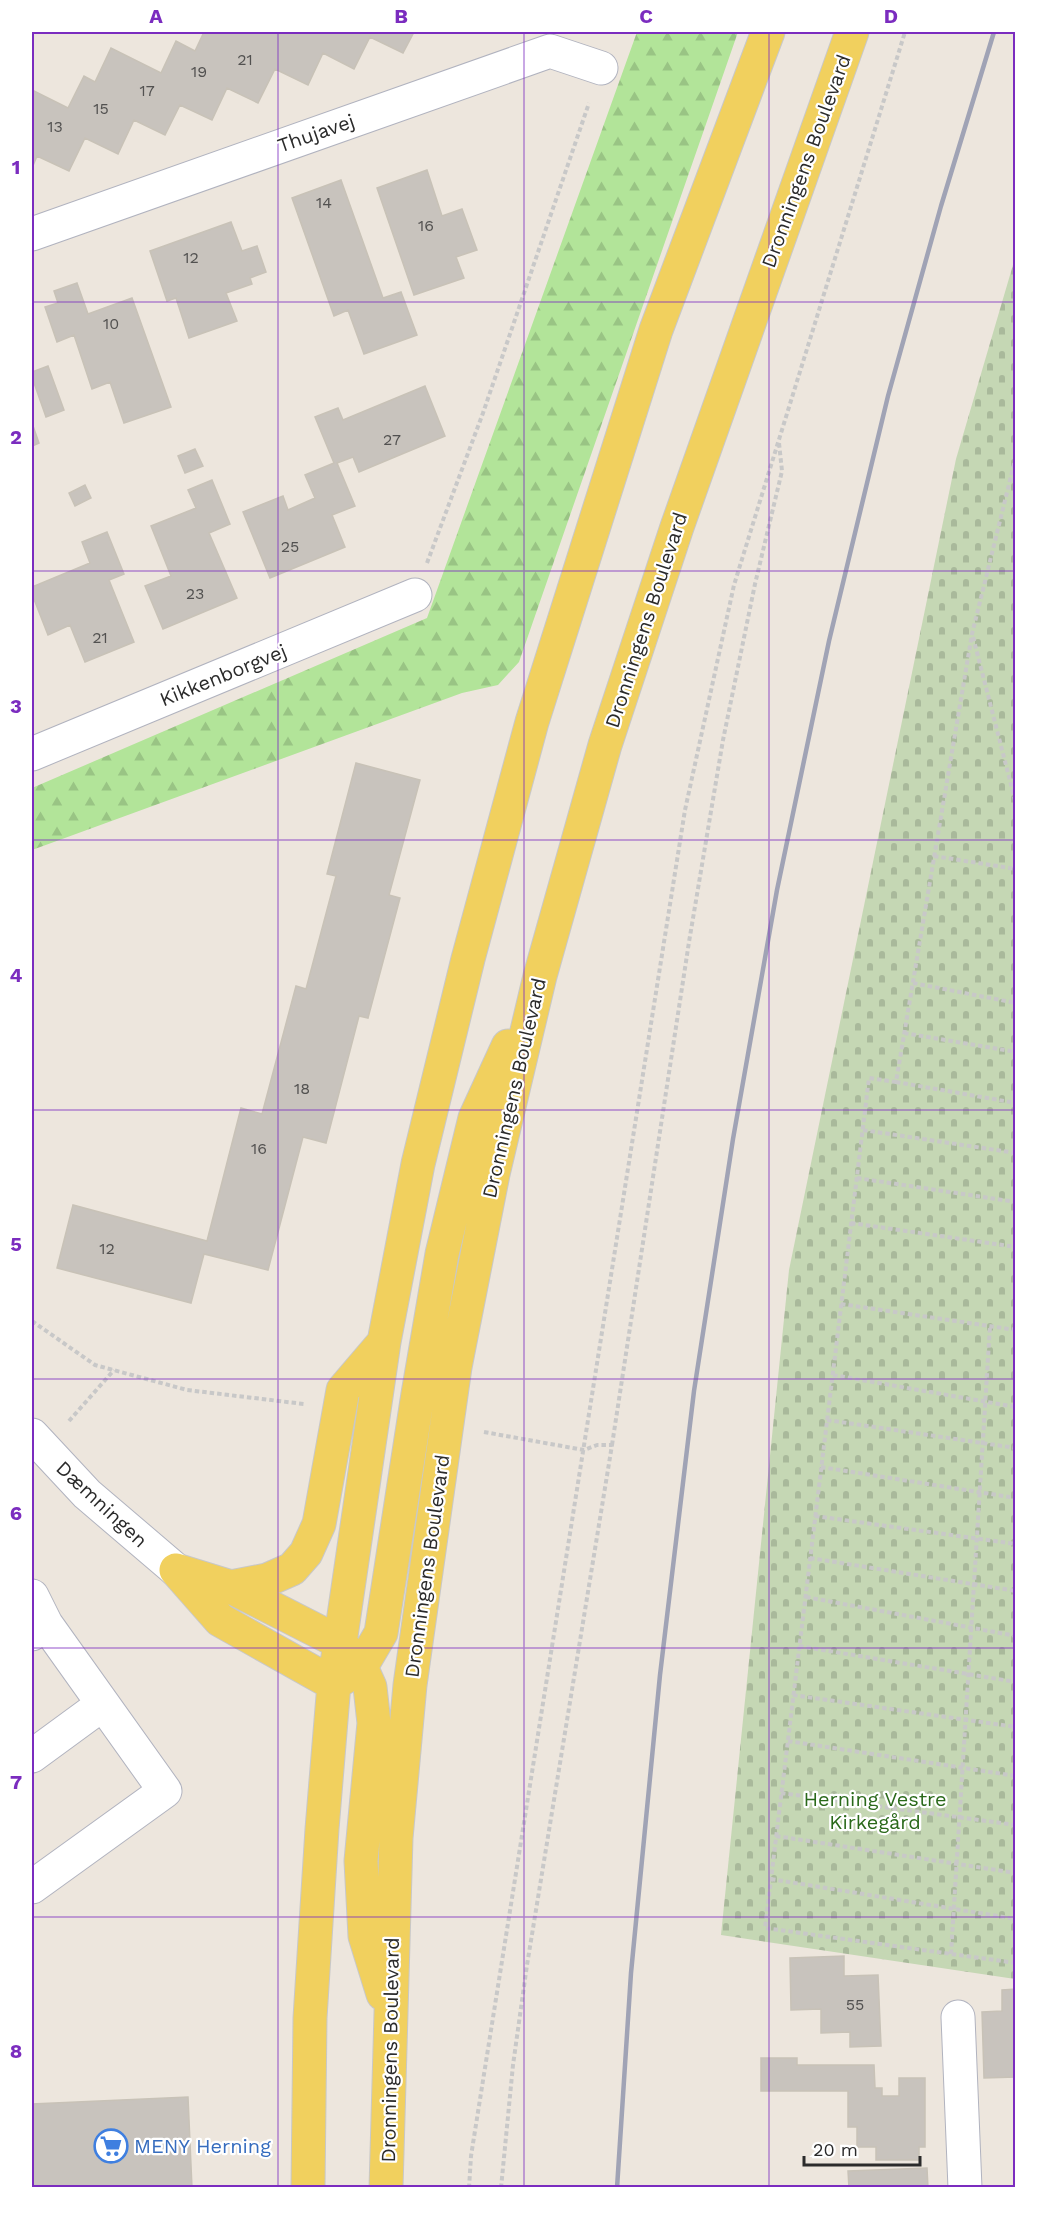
<svg xmlns="http://www.w3.org/2000/svg" width="1047" height="2219" viewBox="0 0 1047 2219" font-family="'Work Sans',sans-serif">
<style>
.forest{fill:url(#forest-firs)}
.cemetery{fill:url(#cemetery-stones)}
.building{fill:#c8c3bd;stroke:#c8c2b7;stroke-width:1.5}
.lines{fill:none;stroke-linecap:round;stroke-linejoin:round}
.minor-casing{stroke:#b1b3bf;stroke-width:35}
.major-casing{stroke:#c8c8c8;stroke-width:35}
.path{stroke:#c8c8c8;stroke-width:4;stroke-dasharray:4.5 3;stroke-linecap:butt}
.minor{stroke:#fff;stroke-width:33}
.major{stroke:#f1d05e;stroke-width:33}
.rail{stroke:#a0a3b5;stroke-width:4.5}
.grid{fill:none;stroke:#7b2cbf;stroke-width:1.5;stroke-opacity:0.55}
.labels{text-anchor:middle;stroke-width:4.5;stroke-linejoin:round;paint-order:stroke}
.number-label{font-size:16px;fill:#525150}
.street-label{font-size:20px;fill:#2b2b2b;stroke:#fff}
.park-label{font-size:20px;fill:#2a691a;stroke:#fff}
.shop-label{font-size:20px;fill:#366cbe;stroke:#fff;text-anchor:start}
.neatline{fill:none;stroke:#7b2cbf;stroke-width:2}
.grid-label{font-size:20px;text-anchor:middle;font-weight:bold;fill:#7b2cbf}
</style>
<defs>
<pattern id="forest-firs" width="22" height="20" patternUnits="userSpaceOnUse" patternTransform="scale(1.5)"><rect width="22" height="20" fill="#b2e499"/><path d="M5 1l3.5 6h-7zM16 11l3.5 6h-7z" fill="#99c484"/></pattern>
<pattern id="cemetery-stones" width="16" height="16" patternUnits="userSpaceOnUse" patternTransform="scale(1.5)"><rect width="16" height="16" fill="#c5d7b4"/><path d="M2 7V4a2 2 0 0 1 4 0v3zM10 15v-3a2 2 0 0 1 4 0v3z" fill="#a9b99b"/></pattern>
</defs>
<rect width="100%" height="100%" fill="#ede6dd"/>
<path class="forest" d="M637 32H738L519 662 498 685 462 693 32 850V788L427 618Z"/>
<path class="cemetery" d="M1015 258V1979L721 1935 789 1270 956 459Z"/>
<path class="building" d="M204 32H414L403 53 370 37 354 69 323 53 308 85 275 69 258 103 227 88 212 120 180 105 165 135 134 120 118 154 85 138 69 171 37 156 32 168V90L68 108 84 76 95 82 111 48 161 73 176 41 195 51Z
M427 170 442 216 462 209 477 250 456 257 464 278 414 295 377 188Z
M341 180 383 298 401 292 417 335 364 354 348 310 334 316 292 198Z
M231 222 242 251 257 246 266 272 250 278 252 284 226 293 237 321 189 338 176 298 167 301 150 251Z
M77 283 88 314 132 298 171 407 124 423 110 382 92 389 74 335 57 342 45 307 58 303 54 291Z
M48 366 64 410 46 417 32 377V372Z
M425 386 445 436 359 472 353 457 337 463 355 506 332 515 345 547 270 578 243 512 283 496 288 510 315 498 305 475 334 463 315 417 338 408 343 420Z
M32 423 39 443 32 446Z
M195 449 203 466 185 473 178 456Z
M212 480 230 524 209 533 237 598 163 629 145 586 171 576 151 526 196 508 188 490Z
M85 485 91 498 75 506 69 493Z
M107 532 124 574 109 580 134 642 85 662 70 625 48 635 32 594V587L90 563 82 542Z
M356 763 420 780 389 895 400 898 368 1018 359 1016 326 1143 303 1137 268 1270 204 1254 191 1303 57 1268 73 1205 207 1241 241 1108 262 1114 296 986 306 989 336 876 327 874Z
M844 1956V1976L878 1975 881 2046 850 2047V2032L821 2033V2009L791 2010 790 1958Z
M1016 1989V2077L984 2078 982 2012 1002 2011V1990Z
M761 2058H797V2065H874L875 2088H882V2096H899V2078H925V2147H919V2160H876V2147H857V2127H848V2091H761Z
M188 2097 192 2188H32V2104Z
M927 2168 928 2188H849L848 2171Z"/>
<g class="lines">
<g class="minor-casing">
<path id="minor" d="M32 234 550 51 601 68
M32 754 415 595
M32 1435 87 1494 176 1570
M32 1596 46 1624
M32 1634 46 1624 165 1791 32 1887
M32 1756 103 1704
M958 2017 965 2188"/>
</g>
<g class="major-casing">
<path id="major" d="M176 1570 220 1620 334 1684 361 1667 381 1633 418 1394 442 1254 475 1118 508 1046
M176 1570 231 1587 339 1642 361 1667 370 1687 374 1723 361 1861 365 1936 383 1994
M231 1587 267 1580 292 1569 306 1553 319 1524 343 1390 384 1342
M308 2188 310 2018 322 1829 334 1684 384 1342 418 1164 468 959 532 722 656 330 768 32
M386 2188 396 1838 410 1685 455 1367 493 1174 540 976 605 745 677 527 852 32"/>
</g>
<path class="path" d="M1016 456 972 634 896 1082 869 1078 765 1928 1016 1963
M427 563 483 413 589 103
M973 637 1016 804
M934 856 1016 869
M913 983 1016 1003
M904 1033 1016 1052
M896 1082 1016 1103
M863 1130 1016 1153
M857 1178 1016 1202
M851 1223 1016 1247
M841 1304 1016 1330
M32 1321 95 1365 187 1390 304 1404
M833 1375 1016 1407
M827 1420 1016 1448
M69 1421 114 1370
M484 1432 584 1450 597 1445H612L527 1965 513 2065 501 2188
M612 1445 689 942 723 740 755 584 782 471 779 443
M821 1467 1016 1498
M815 1516 1016 1544
M810 1558 1016 1591
M806 1597 1016 1636
M799 1646 1016 1682
M793 1695 1016 1727
M788 1741 1016 1776
M781 1793 1016 1825
M776 1836 1016 1873
M771 1879 1016 1919
M951 1954 990 1326
M469 2188 471 2156 685 810 734 585 905 32"/>
<use href="#minor" class="minor"/>
<use href="#major" class="major"/>
<path class="rail" d="M617 2188 631 1973 660 1675 694 1391 733 1139 777 890 829 641 888 396 941 206 994 32"/>
</g>
<path class="grid" d="M278 32V2188M524 32V2188M769 32V2188M32 302H1016M32 571H1016M32 840H1016M32 1110H1016M32 1379H1016M32 1648H1016M32 1917H1016"/>
<defs>
<g id="supermarket-ring" transform="scale(1.725)"><circle r="9.5" fill="#fff" stroke="#3f7fe0" stroke-width="1.5"/><path d="M-6-5.5h2.5l.6 2H6L4.5 2H-2.5L-4.4-4H-6ZM-1.5 3.2a1.3 1.3 0 1 0 .1 0ZM3 3.2a1.3 1.3 0 1 0 .1 0Z" fill="#3f7fe0"/></g>
</defs>
<g fill-rule="evenodd">
<use href="#supermarket-ring" x="111" y="2146"/>
</g>
<g class="labels">
<g class="number-label">
<text x="245" y="65">21</text>
<text x="199" y="77">19</text>
<text x="147" y="96">17</text>
<text x="101" y="114">15</text>
<text x="55" y="132">13</text>
<text x="324" y="208">14</text>
<text x="426" y="231">16</text>
<text x="191" y="263">12</text>
<text x="111" y="329">10</text>
<text x="392" y="445">27</text>
<text x="290" y="552">25</text>
<text x="195" y="599">23</text>
<text x="100" y="643">21</text>
<text x="302" y="1094">18</text>
<text x="259" y="1154">16</text>
<text x="107" y="1254">12</text>
<text x="855" y="2010">55</text>
</g>
<g class="street-label">
<text transform="translate(316 133) rotate(-19)" y="7">Thujavej</text>
<text transform="translate(806 161) rotate(-70)" y="7">Dronningens Boulevard</text>
<text transform="translate(646 620) rotate(-72)" y="7">Dronningens Boulevard</text>
<text transform="translate(223 675) rotate(-22)" y="7">Kikkenborgvej</text>
<text transform="translate(514 1088) rotate(-77)" y="7">Dronningens Boulevard</text>
<text transform="translate(102 1504) rotate(43)" y="7">Dæmningen</text>
<text transform="translate(427 1566) rotate(-82)" y="7">Dronningens Boulevard</text>
<text transform="translate(390 2050) rotate(-89)" y="7">Dronningens Boulevard</text>
</g>
<g class="park-label">
<text x="875" y="1806">Herning Vestre<tspan x="875" dy="23">Kirkegård</tspan></text>
</g>
<g class="shop-label">
<text x="134" y="2153">MENY Herning</text>
</g>
</g>
<rect width="1047" height="2219" fill="none" stroke="#ffffff" stroke-width="66"/>
<path d="M804 2156v9h116v-9" fill="none" stroke="#2b2b2b" stroke-width="3"/>
<text x="813" y="2156" font-size="18" fill="#2b2b2b" stroke="#ffffff" stroke-width="4.5" paint-order="stroke">20 m</text>
<rect x="33" y="33" width="981" height="2153" class="neatline"/>
<g class="grid-label">
<text x="156" y="23">A</text>
<text x="401" y="23">B</text>
<text x="646" y="23">C</text>
<text x="891" y="23">D</text>
<text x="16" y="174">1</text>
<text x="16" y="444">2</text>
<text x="16" y="713">3</text>
<text x="16" y="982">4</text>
<text x="16" y="1251">5</text>
<text x="16" y="1520">6</text>
<text x="16" y="1789">7</text>
<text x="16" y="2058">8</text>
</g>
</svg>
